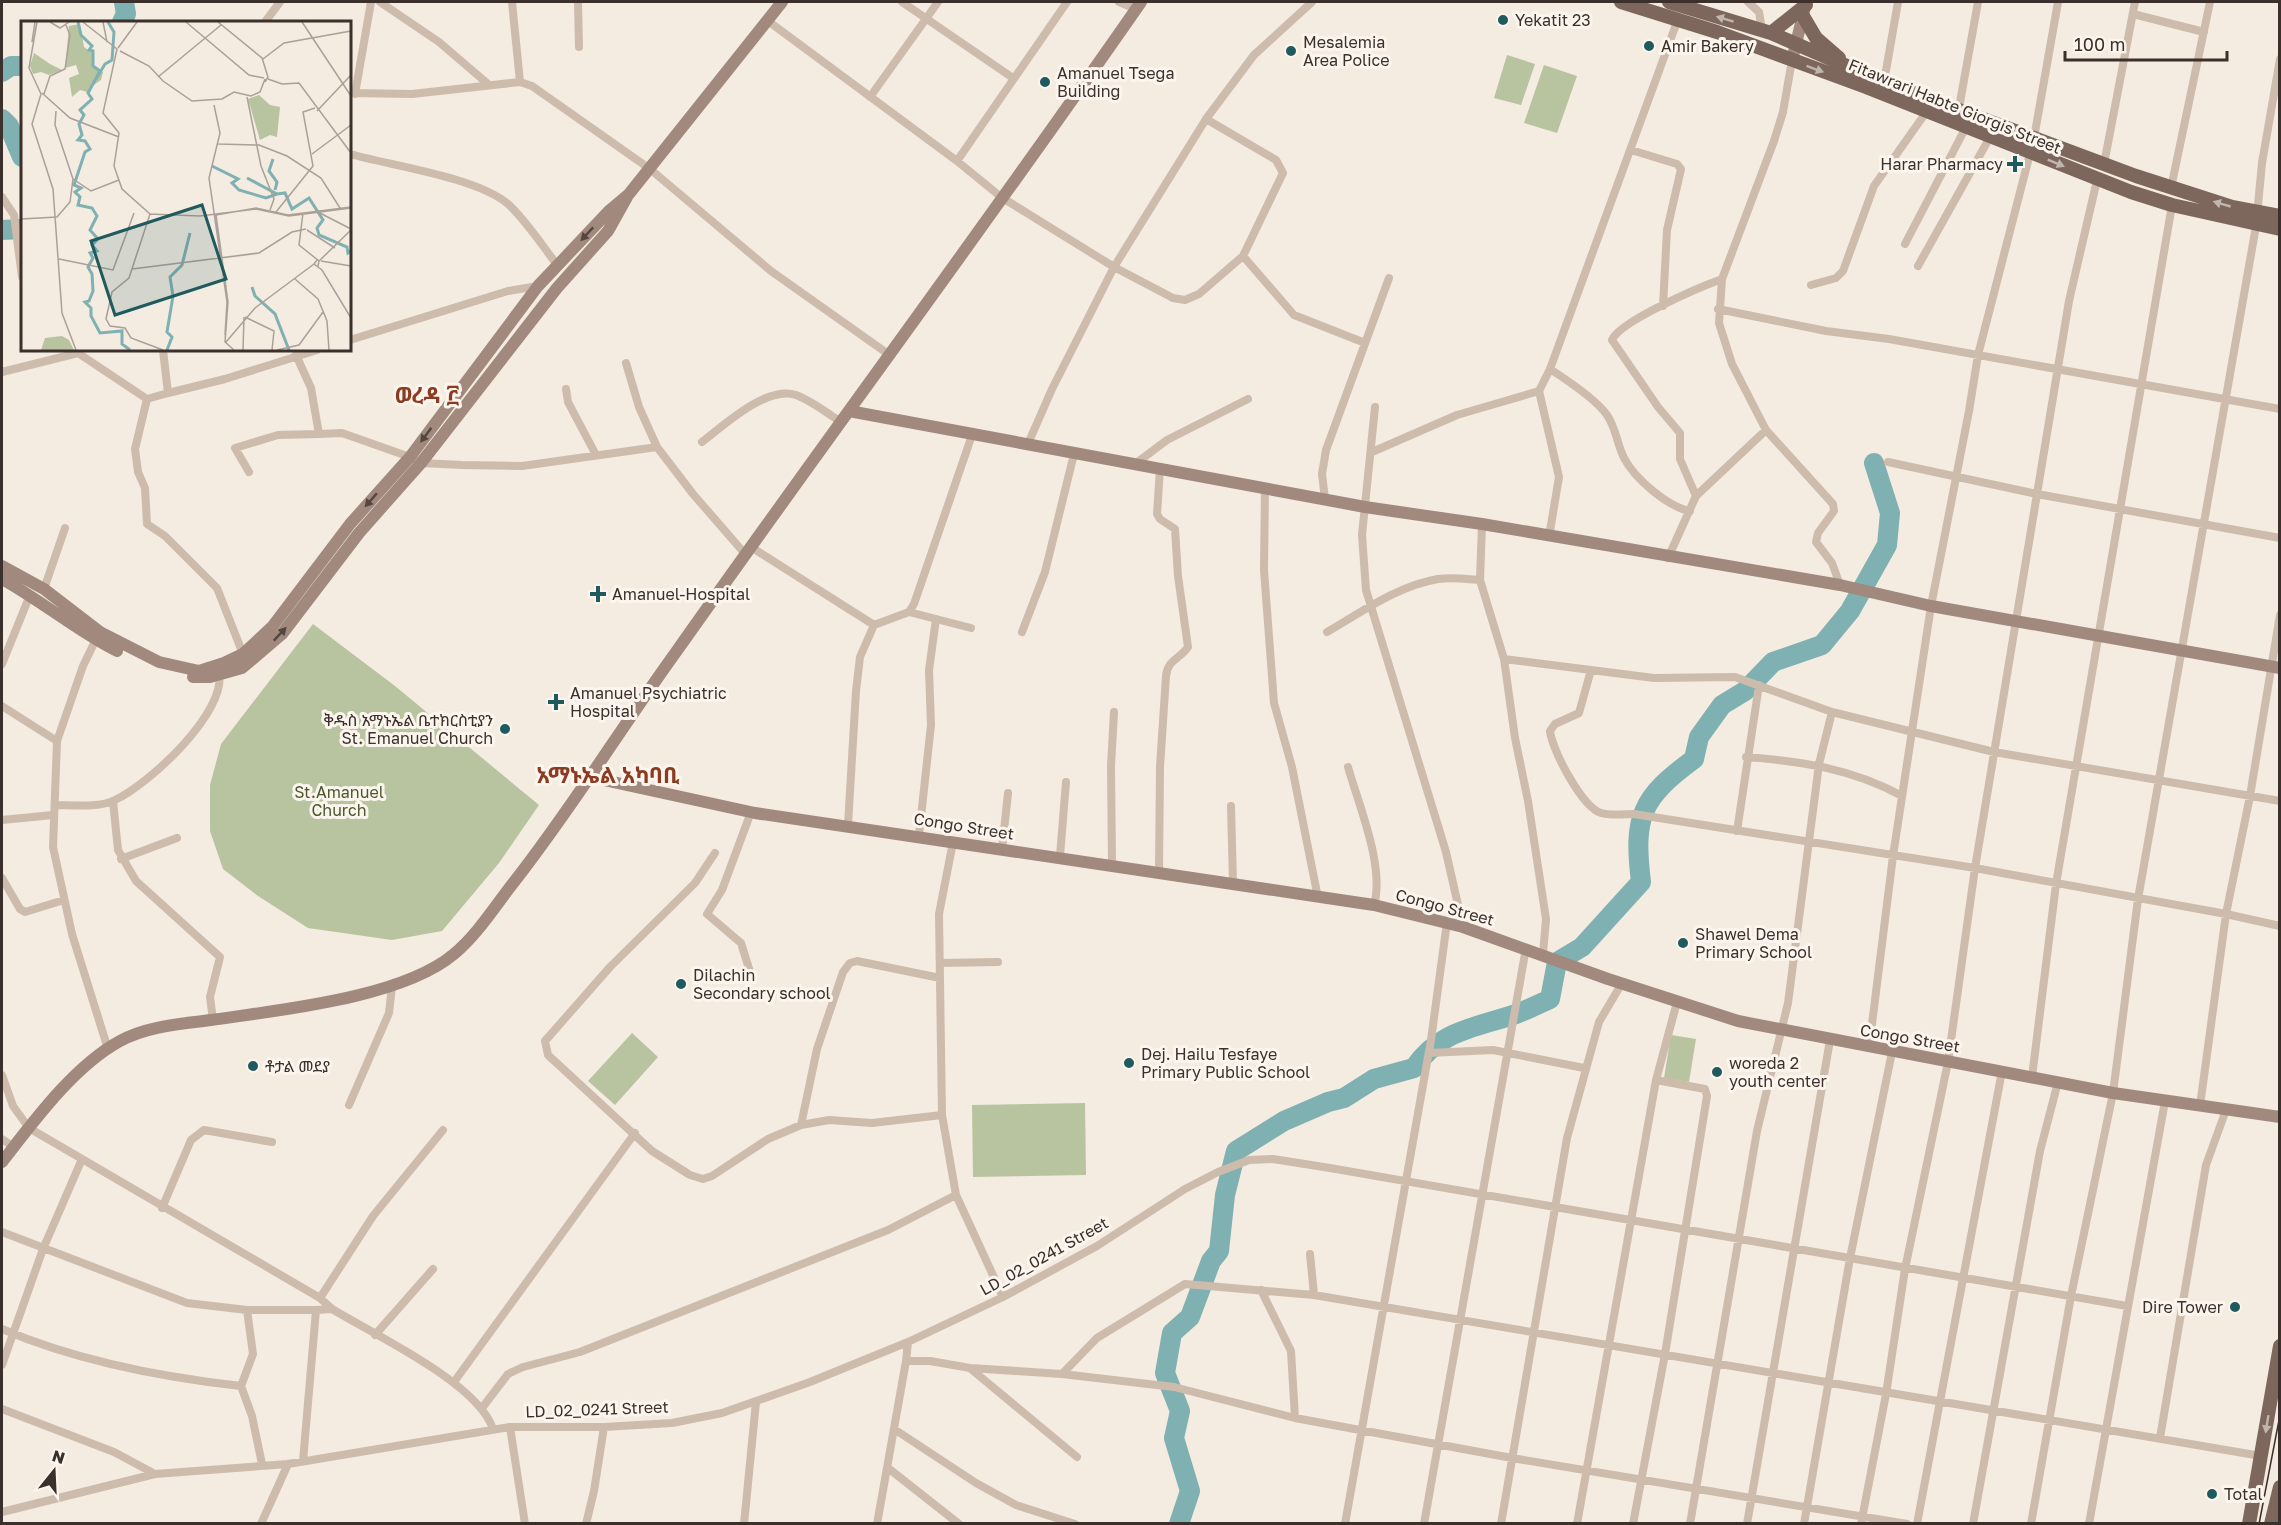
<svg xmlns="http://www.w3.org/2000/svg" width="2281" height="1525" viewBox="0 0 2281 1525" font-family="'Golos Text','Noto Sans Ethiopic',sans-serif">
<style>
.green{fill:#b8c4a0}
.lines{fill:none;stroke-linecap:round;stroke-linejoin:round}
.river{stroke:#7fb0b2;stroke-width:20}
.street{stroke:#cdbbac;stroke-width:8}
.secondary{stroke:#a18a7d;stroke-width:12}
.primary{stroke:#7d675c;stroke-width:14}
.tram{stroke:#3b302b;stroke-width:1.5}
.oneway{fill:#c2b5ac}
.oneway2{fill:#544640}
.poi-dot{fill:#1f5a5e;stroke:#fbf5ee;stroke-width:2}
.labels{text-anchor:middle;stroke-width:6;stroke-linejoin:round;paint-order:stroke}
.poi-label{font-size:16px;fill:#3b302b;stroke:#fbf5ee;text-anchor:start}
.street-label{font-size:16px;fill:#3b302b;stroke:#fbf5ee}
.park-label{font-size:16px;fill:#4a5a2e;stroke:#fbf5ee}
.district-label{font-size:22px;font-weight:bold;fill:#8c3b22;stroke:#fbf5ee}
.inset-river{fill:none;stroke:#7fb0b2;stroke-width:3}
.inset-road{fill:none;stroke:#aaa098;stroke-width:1.5}
.view{fill:#1f5a5e;fill-opacity:0.15;stroke:#1f5a5e;stroke-width:3}
.inset-edge{fill:none;stroke:#3b302b;stroke-width:3}
</style>
<rect width="100%" height="100%" fill="#f4ebe1"/>
<path class="green" d="M1507 55 1535 64 1521 105 1494 98Z
M1544 65 1577 76 1557 133 1524 123Z
M313 624 395 686 539 805 499 863 442 931 392 940 308 928 258 896 223 869 210 831V785L221 744Z
M632 1033 658 1057 615 1105 588 1081Z
M1671 1035 1696 1039 1689 1082 1664 1078Z
M1085 1103 1086 1175 973 1177 972 1105Z"/>
<g class="lines">
<path class="river" d="M122 22 126 14 124 2
M2 72 11 66H22
M2 119 9 126 22 157
M2 230 22 229
M1179 1524 1190 1491 1174 1438 1180 1411 1165 1373 1172 1333 1190 1317 1211 1261 1219 1251 1225 1195 1236 1151 1284 1121 1328 1102 1344 1098 1374 1079 1414 1068C1440 1030 1475 1028 1516 1014 1527 1010 1539 1004 1550 999L1557 962 1582 947 1641 882C1633 816 1641 798 1694 759L1699 737 1722 705 1745 691 1773 662 1822 645 1850 611 1887 545 1890 513 1874 463"/>
<path class="street" d="M380 2 439 42 488 84
M512 2 520 82
M578 2 579 47
M902 2 1013 78
M1119 2 1136 9
M1748 2 1759 12 1762 30
M2133 14 2204 32
M768 21 957 161 1001 197 1114 267 1173 298 1185 300 1199 294 1243 256 1283 173 1276 160 1206 119
M265 22 280 2
M1792 60 1783 112 1774 141 1722 279 1719 323 1732 364 1766 430 1833 504 1834 511 1818 533 1816 542 1832 563 1840 585
M1884 82 1898 2
M350 93 412 94 520 82 532 86 650 169 771 271 891 356
M355 94 371 2
M870 97 938 2
M1959 108 1978 2
M1631 150 1677 164 1681 169 1667 230 1663 306
M350 154C392 166 476 177 508 204 525 219 544 248 558 266
M957 161 1067 2
M2104 164 2135 2
M2171 188 2210 2
M2 197 14 215 22 277
M1905 244 1966 127
M1243 256 1294 315 1365 343
M1918 266 1990 137
M1811 285 1836 278 1843 271 1874 186 1927 111
M1718 309 1826 331 1889 339 2280 409
M350 340 508 291 538 286
M163 350 168 393 225 379 317 350
M296 355 311 388 319 434 342 433 410 457 421 463 462 465 522 466 657 447 693 494 746 555
M626 363 639 407 657 447
M1550 369C1567 380 1596 399 1607 415 1616 428 1617 444 1624 458 1635 479 1668 507 1690 511
M2 372 78 353 147 399 168 393
M566 389 568 402 596 455
M147 399 135 449 138 472 145 488 147 524 165 536 217 588 243 654
M1375 407 1362 535 1366 590 1446 852 1463 927
M702 442C724 425 767 385 796 395 812 401 827 413 841 422
M1027 446 1052 389 1114 267 1206 119 1254 55 1312 2
M1372 452 1457 415 1539 391
M1888 462 2037 494 2280 538
M1135 464 1167 440 1248 399
M249 472 235 448 278 435 319 434
M1265 487 1264 570 1274 703 1292 767 1318 898
M1696 496 1680 459V433L1658 407 1612 340C1620 321 1700 287 1722 279
M1325 499 1322 474 1326 450 1389 278
M1482 524 1480 580 1504 659 1515 738 1528 801 1546 919 1543 954
M1549 537 1559 477 1539 391 1550 369 1678 19
M751 547 874 625 860 657 856 691 848 825
M1668 558 1696 496 1766 430
M44 589 65 528
M909 612 971 628
M874 625 909 612 914 604 972 435
M1022 632 1045 572 1074 454
M1327 632C1362 612 1397 586 1438 579 1451 577 1467 579 1480 580
M98 635 83 666 57 741 53 847 72 934 108 1049
M1504 659 1654 678 1735 677 1832 712 1994 752 2280 801
M2 664 30 595
M1591 670 1579 713 1555 724 1550 731C1552 750 1582 807 1601 813 1611 816 1624 814 1634 814L1975 868 2226 914 2280 926
M2 706 57 741
M1746 757C1801 761 1853 769 1902 796
M1348 767C1359 806 1385 867 1374 905
M113 801 118 850 136 881 220 957 210 997 213 1020
M55 805C73 805 99 808 115 800 149 784 228 712 219 671
M1231 806 1233 883
M2 820 53 815
M1737 831 1759 685
M919 835 931 725 929 670 936 619
M953 842 939 914 942 1115 956 1195 1003 1297
M1002 849 1008 793
M715 853 695 883 610 967 545 1041 548 1055 652 1151 690 1175 703 1179 712 1176 768 1139 801 1125 829 1120 872 1123 942 1115
M1060 856 1066 782
M121 859 177 838
M1112 864 1111 766 1114 712
M1159 872 1160 767 1166 676C1168 659 1180 659 1188 647L1178 576 1175 529 1160 519 1157 514 1160 469
M2 878 20 909 25 912 64 900
M940 963 998 962
M751 975 741 943 707 914 722 890 751 812
M1869 1048 1893 856 1931 606 1969 411 1978 355 2034 138 2058 2
M1429 1053 1493 1050 1584 1068
M2 1075 13 1106 29 1128 320 1298 332 1309C375 1335 478 1383 493 1429
M2032 1077 2056 884 2172 205
M349 1105 389 1013 392 986
M2200 1106 2226 914 2250 796 2280 615
M801 1125 817 1049 843 972 850 963 857 961 940 978
M2 1139 14 1147
M162 1208 191 1140 204 1130 272 1142
M2 1232 187 1303 247 1310H316
M1310 1254 1314 1295
M1261 1290 1291 1351 1295 1418
M320 1298 373 1216 443 1130
M2 1329C77 1361 160 1377 241 1386L252 1416 262 1464
M375 1335 433 1269
M908 1342 906 1361H930L970 1368 1062 1374 1174 1387 1295 1418 1512 1458 1907 1524
M2 1365 43 1249 82 1159
M971 1369 1077 1457
M1062 1374 1097 1338 1185 1284 1314 1295 2261 1456
M454 1382 635 1133
M241 1386 253 1354 247 1310
M482 1408 508 1374 523 1367 580 1352 888 1230 956 1195
M2 1409 114 1452 155 1474
M510 1427 525 1524
M894 1429 976 1483 1016 1505 1075 1524
M2160 1438 2206 1165 2226 1110
M303 1461 316 1310 332 1309
M888 1468 959 1524
M2 1512 155 1474 288 1464 510 1427H604L672 1423 722 1413 810 1382 908 1342 1003 1297 1097 1246 1185 1189 1218 1172 1249 1160 1273 1159 1330 1168 2127 1306
M261 1524 288 1464
M586 1524 594 1491 604 1427
M744 1524 756 1402
M877 1524 906 1361
M1345 1524 1431 1040 1447 922
M1424 1524 1526 948
M1501 1524 1567 1138 1599 1022 1622 983
M1577 1524 1656 1080 1677 1002
M1633 1524 1665 1354 1707 1096 1705 1089 1656 1080
M1690 1524 1757 1131 1788 1003 1819 764 1832 712
M1747 1524 1830 1040
M1804 1524 1850 1258 1892 1052
M1861 1524 1886 1394 1905 1269 1948 1062 1975 868 2069 301 2097 180
M1917 1524 2002 1071
M1973 1524 2040 1151 2058 1082
M2031 1524 2071 1296 2113 1093 2138 899 2256 226 2262 163 2280 59
M2089 1524 2165 1101"/>
<path class="secondary" d="M1792 60 1804 11
M849 411 1365 507 1482 524 1840 585 1931 606 2280 668
M2 566 44 589 100 632 159 662 199 671 224 663 243 654 272 627 350 524 410 457 538 286 610 210 629 194 782 2
M2 579C42 601 77 631 117 651
M193 677H210L242 668 282 634 359 533 421 463 557 288 608 231 627 197
M590 777 755 813 1374 905 1463 927 1608 979 1738 1021 2113 1093 2280 1117
M2 1162C34 1121 74 1066 120 1041 147 1026 181 1024 211 1020 279 1010 402 998 454 954 478 934 495 906 514 882 572 808 621 728 676 652 830 434 989 221 1141 2"/>
<path class="primary" d="M1621 2 1717 32 1866 87 2131 192 2172 205 2280 229
M1669 2 1771 33 1884 82 2136 176 2232 207 2280 216
M1803 16 1816 38 1839 58
M1771 33 1806 5
M2249 1524 2280 1346
M2271 1524 2280 1487"/>
<path class="tram" d="M2259 1524 2280 1415"/>
</g>
<defs><path id="oneway-solid" d="M-6-.8H1V-3.2L6.5 0L1 3.2V.8H-6Z" transform="scale(1.5)"/></defs>
<g class="oneway">
<use href="#oneway-solid" transform="translate(1725 19) rotate(-163)"/>
<use href="#oneway-solid" transform="translate(1815 69) rotate(20)"/>
<use href="#oneway-solid" transform="translate(2056 163) rotate(22)"/>
<use href="#oneway-solid" transform="translate(2222 204) rotate(-164)"/>
<use href="#oneway-solid" transform="translate(2267 1424) rotate(99)"/>
</g>
<g class="oneway2">
<use href="#oneway-solid" transform="translate(587 234) rotate(133)"/>
<use href="#oneway-solid" transform="translate(426 435) rotate(127)"/>
<use href="#oneway-solid" transform="translate(371 500) rotate(131)"/>
<use href="#oneway-solid" transform="translate(280 634) rotate(-47)"/>
</g>
<g class="poi-dot">
<circle cx="1503" cy="20" r="6"/>
<circle cx="1649" cy="46" r="6"/>
<circle cx="1291" cy="51" r="6"/>
<circle cx="1045" cy="82" r="6"/>
<path d="M2012 155h6v6h6v6h-6v6h-6v-6h-6v-6h6z"/>
<path d="M595 585h6v6h6v6h-6v6h-6v-6h-6v-6h6z"/>
<path d="M553 693h6v6h6v6h-6v6h-6v-6h-6v-6h6z"/>
<circle cx="505" cy="729" r="6"/>
<circle cx="1683" cy="943" r="6"/>
<circle cx="681" cy="984" r="6"/>
<circle cx="1129" cy="1063" r="6"/>
<circle cx="253" cy="1066" r="6"/>
<circle cx="1717" cy="1072" r="6"/>
<circle cx="2235" cy="1307" r="6"/>
<circle cx="2212" cy="1494" r="6"/>
</g>
<g class="labels">
<g class="poi-label">
<text x="1515" y="26">Yekatit 23</text>
<text x="1303" y="48">Mesalemia<tspan x="1303" dy="18">Area Police</tspan></text>
<text x="1661" y="52">Amir Bakery</text>
<text x="1057" y="79">Amanuel Tsega<tspan x="1057" dy="18">Building</tspan></text>
<text x="2003" y="170" text-anchor="end">Harar Pharmacy</text>
<text x="612" y="600">Amanuel-Hospital</text>
<text x="570" y="699">Amanuel Psychiatric<tspan x="570" dy="18">Hospital</tspan></text>
<text x="493" y="726" text-anchor="end">ቅዱስ አማኑኤል ቤተክርስቲያን<tspan x="493" dy="18">St. Emanuel Church</tspan></text>
<text x="1695" y="940">Shawel Dema<tspan x="1695" dy="18">Primary School</tspan></text>
<text x="693" y="981">Dilachin<tspan x="693" dy="18">Secondary school</tspan></text>
<text x="1141" y="1060">Dej. Hailu Tesfaye<tspan x="1141" dy="18">Primary Public School</tspan></text>
<text x="1729" y="1069">woreda 2<tspan x="1729" dy="18">youth center</tspan></text>
<text x="265" y="1072">ቶታል መደያ</text>
<text x="2223" y="1313" text-anchor="end">Dire Tower</text>
<text x="2224" y="1500">Total</text>
</g>
<g class="street-label">
<text transform="translate(1955 106) rotate(22)" y="6">Fitawrari Habte Giorgis Street</text>
<text transform="translate(964 826) rotate(9)" y="6">Congo Street</text>
<text transform="translate(1445 907) rotate(15)" y="6">Congo Street</text>
<text transform="translate(1910 1038) rotate(10)" y="6">Congo Street</text>
<text transform="translate(1044 1256) rotate(-29)" y="6">LD_02_0241 Street</text>
<text transform="translate(597 1409) rotate(-2)" y="6">LD_02_0241 Street</text>
</g>
<g class="park-label">
<text x="339" y="798">St.Amanuel<tspan x="339" dy="18">Church</tspan></text>
</g>
<g class="district-label">
<text x="427" y="403">ወረዳ ፫</text>
<text x="608" y="783">አማኑኤል አካባቢ</text>
</g>
</g>
<g transform="translate(21 21)">
<rect width="330" height="330" fill="#f4ebe1"/>
<path d="M59 3 63 26 71 32 72 45 82 51 80 59 70 66 68 76 66 71 59 69 51 76 48 57 58 53 55 44 44 47 48 5ZM13 32 29 43 41 49 28 54 20 51 12 53 9 45ZM238 74 249 84 259 86 256 116 249 114 239 119 227 78ZM41 315 48 319 53 329H20L24 317Z" fill="#b8c4a0"/>
<path class="inset-river" d="M57 1 60 14 71 25 68 29 72 30V45L79 50 67 72 71 78 59 89 63 94 58 103 61 114 57 119 64 120 69 128 64 131 53 164 60 167 54 171 59 176 57 184 71 187 76 195 69 209 77 218 71 224 76 230 69 232 72 237 67 246 71 253 72 270 68 280 64 281 70 287V295L79 312 101 310V323L109 329M75 58 84 43 91 39 93 11 87 1M252 138 248 150 256 161 254 169M191 145 217 158 211 162 218 169 245 177 256 173M226 157 256 173 264 172 271 188 288 177 302 199 296 207 298 214 326 226 327 232 330 230M231 266 234 275 254 293 268 329M146 329 151 316 146 311 152 275 149 256 161 244 169 212"/>
<path class="inset-road" d="M16 1 8 47 20 73 11 103 32 168 41 292 55 329M29 1 39 7 48 1M62 1 96 28 82 92 98 112 93 145 101 168 129 193 108 257 91 271 85 298 89 305 104 307 110 317 142 329M82 1 86 21M165 1 228 54 243 57M197 1 241 37 247 56 244 61M281 1 330 75M11 21 14 1M97 27 116 1M99 30 128 45 142 60 171 80 201 78 213 71 230 75 239 71 244 58M242 38 263 22 330 10M137 56 200 4M247 58 261 63 278 62 330 132M21 72 49 97 98 116M23 73 29 55 44 48 49 14 45 4M226 76 240 145 253 178 249 189M193 84 199 112 188 157 206 281 204 314M296 90 330 54M197 123 238 124 266 135 300 157 319 187M291 133 330 104M52 158 70 170 98 159M295 190 330 208M255 191 292 145 282 91 294 87M282 192 278 224 298 240 297 245M128 193 179 195 235 188 268 195 330 187M0 198 36 196 49 181 52 158 34 104 35 90M286 209 314 227M38 238 92 249 113 192M296 239 293 243 301 249 330 297M298 240 330 209M300 240 330 245M111 248 238 232 271 211 285 208M274 258 297 278 306 300 308 329M224 296 253 310 251 329M205 321 234 287 293 243M213 329 204 321 207 281 195 194 235 187 267 194 330 186M222 329 223 296M256 329 278 324 302 291"/>
<path class="view" d="M181 184 205 258 94 294 70 220Z"/>
<rect width="330" height="330" class="inset-edge"/>
</g>
<rect width="2281" height="1525" fill="none" stroke="#3b302b" stroke-width="6"/>
<g transform="translate(54 1471) rotate(18)" stroke="#fbf5ee" stroke-width="4.5" paint-order="stroke">
<path d="M0-4.5L10 22L0 15L-10 22Z" fill="#3b302b"/>
<text y="-9" font-size="16" font-weight="bold" text-anchor="middle" fill="#3b302b">N</text>
</g>
<path d="M2065 51v9h162v-9" fill="none" stroke="#3b302b" stroke-width="3"/>
<text x="2074" y="51" font-size="18" fill="#3b302b" stroke="#fbf5ee" stroke-width="4.5" paint-order="stroke">100 m</text>
</svg>
